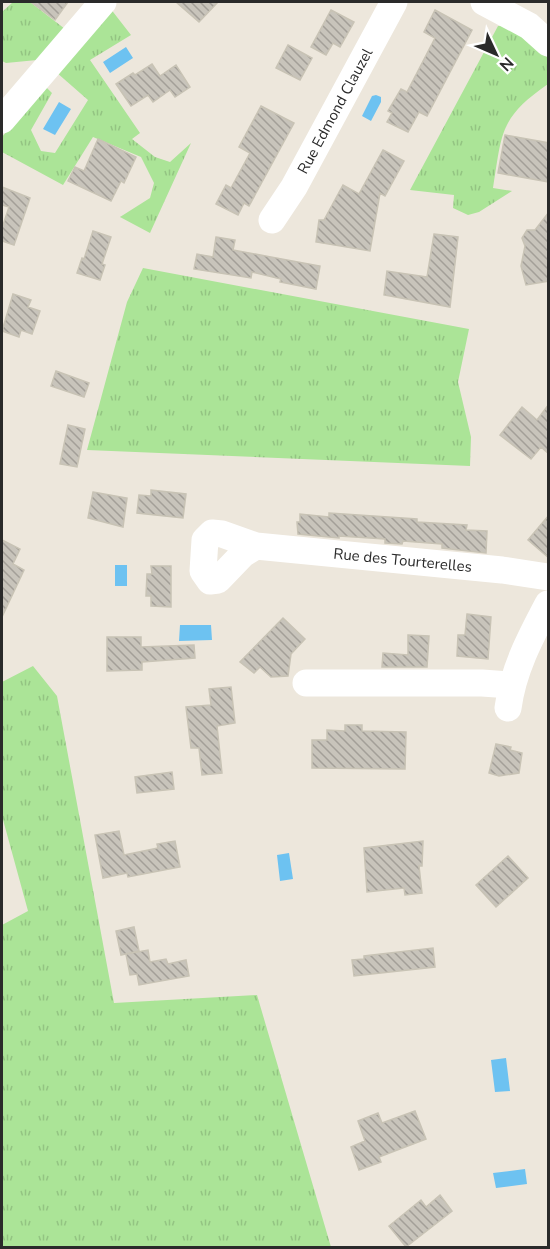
<svg xmlns="http://www.w3.org/2000/svg" width="550" height="1249" viewBox="0 0 550 1249" font-family="'Nunito Sans',sans-serif">
<style>
.grass{fill:url(#grass-tufts)}
.water{fill:#6dc2f1}
.building{fill:url(#building-back-hatch);stroke:#c8c3b5;stroke-width:1.5}
.lines{fill:none;stroke-linecap:round;stroke-linejoin:round}
.minor{stroke:#fff;stroke-width:27}
.labels{text-anchor:middle;stroke-width:6;stroke-linejoin:round;paint-order:stroke}
.street-label{font-size:15px;fill:#2a2a2a;stroke:#fff}
</style>
<defs>
<pattern id="grass-tufts" width="24" height="20" patternUnits="userSpaceOnUse" patternTransform="scale(1.5)"><rect width="24" height="20" fill="#abe497"/><path d="M3 7l-1-3M5 7V3M7 7l1-3M15 17l-1-3M17 17v-4M19 17l1-3" fill="none" stroke="#93c482"/></pattern>
<pattern id="building-back-hatch" width="6" height="6" patternUnits="userSpaceOnUse" patternTransform="scale(1.5)"><rect width="6" height="6" fill="#c8c4bb"/><path d="M-1 5l2 2M0 0l6 6M5-1l2 2" fill="none" stroke="#a39f98"/></pattern>
</defs>
<rect width="100%" height="100%" fill="#ede7dc"/>
<path class="grass" d="M13 2H30L65 29 37 60 6 63 2 61V12Z
M110 8 131 35 90 60 140 133 132 139 155 157 170 162 191 143 150 233 120 217 150 198 154 183 141 157 93 137 63 185 2 152V137L45 86 52 93 31 130 41 151 55 153 88 100 56 72Z
M511 25 548 58V84C499 118 502 133 493 188L512 191 479 212 468 215 453 208 454 195 410 190 498 26Z
M143 268 469 329 458 382 471 437 470 466 87 450 127 302Z
M33 666 57 696 114 1003 257 995 331 1247H2V925L28 911 2 816V682Z"/>
<path class="water" d="M126 47 133 58 110 73 103 62Z
M376 95 381 97V102L371 121 362 116 372 96Z
M59 102 71 109 55 135 43 129Z
M115 565H127V586H115Z
M180 625H211L212 640 179 641Z
M289 853 293 879 280 881 277 855Z
M506 1058 510 1091 495 1092 491 1060Z
M525 1169 527 1184 496 1188 493 1173Z"/>
<path class="building" d="M31 2H68L55 20Z
M176 2H218L199 22Z
M331 10 354 22 340 47 333 43 326 55 311 47Z
M435 10 472 30 427 116 419 112 408 132 387 122 392 113 388 111 401 89 407 92 435 38 424 32Z
M288 45 312 58 300 80 276 68Z
M152 64 160 76 176 65 190 87 175 97 170 90 153 102 148 95 131 106 116 84 133 73 135 75Z
M261 106 294 123 249 206 244 203 238 215 216 204 226 185 231 188 250 153 239 147Z
M505 135 549 143V182L498 173Z
M98 139 136 157 124 183 121 181 111 201 68 181 75 167 84 171Z
M383 150 404 161 385 196 380 193 370 251 316 242 319 220H324L343 185 359 194Z
M2 187 30 198 14 245 2 241V228L9 207 2 205Z
M549 212V281L526 285 521 266 525 246 522 238 527 230H535Z
M93 231 111 237 102 264 105 265 100 280 77 273 82 258 84 259Z
M434 234 458 237 450 307 384 295 387 271 427 277Z
M216 237 235 240 233 250 320 266 316 289 280 282 281 279 252 272 251 278 194 269 197 254 213 257Z
M13 294 31 300 28 307 40 311 32 334 21 330 19 337 2 331Z
M56 371 89 383 84 397 51 386Z
M549 404V454L541 447 531 459 500 435 522 407 537 420Z
M68 425 85 429 77 467 60 464Z
M151 490 186 494 183 518 137 513 139 495 151 496Z
M93 492 127 498 123 527 88 518Z
M329 513 417 519V522L467 525 466 530 487 531 486 553 442 548V544L403 541 402 544 385 543V539L339 536V538L298 534 297 522H300V514L329 517Z
M549 515V558L528 540Z
M2 540 20 549 13 564 24 570 2 617Z
M151 566H171V607L151 606V596H146L147 574H152Z
M467 614 491 617 488 659 457 656 458 635H465Z
M283 618 305 639 291 654 288 676 271 677 260 667 254 673 240 662Z
M408 635 429 636 427 667H382L383 653 408 655Z
M107 637H141V647L194 645 195 658 142 662V670L107 671Z
M231 687 235 723 217 726 222 773 202 775 199 748H191L186 707 211 705 209 689Z
M345 725H362V731L406 732 405 769 312 768V740H327V730L345 731Z
M496 744 511 747 510 750 522 753 519 773 499 776 489 773Z
M172 772 174 789 137 793 135 777Z
M119 831 124 855 158 848 157 844 175 841 180 867 128 877 127 873 103 878 95 835Z
M423 841 422 866H419L422 893 405 895 404 888 367 892 364 848Z
M508 856 528 878 496 907 476 885Z
M134 927 139 951 121 955 116 931Z
M433 948 435 967 354 976 352 960 364 959V956Z
M148 950 150 962 166 959 168 964 186 960 189 976 139 985 137 974 130 975 126 954Z
M415 1111 426 1139 379 1157 381 1162 359 1170 351 1147 365 1141 358 1121 378 1113 382 1123Z
M440 1195 452 1211 406 1247 389 1226 421 1200 426 1207Z"/>
<g class="lines">
<g class="minor">
<path d="M484 2 529 26 548 43"/>
<path d="M2 120 103 2"/>
<path id="s1" d="M272 220 294 187 394 2"/>
<path id="s2" d="M256 546 243 554 218 580 210 581 203 571 205 540 212 533 222 534 256 546 502 570 548 577"/>
<path d="M306 683H482L511 685"/>
<path d="M508 708C513 670 530 638 548 604"/>
</g>
</g>
<g class="labels">
<g class="street-label">
<text dy="5" stroke="none"><textPath href="#s1" startOffset="126">Rue Edmond Clauzel</textPath></text>
<text dy="5" stroke="none"><textPath href="#s2" startOffset="306">Rue des Tourterelles</textPath></text>
</g>
</g>
<rect width="550" height="1249" fill="none" stroke="#2a2a2a" stroke-width="6"/>
<g transform="translate(496 54) rotate(134)" stroke="#ffffff" stroke-width="4.5" paint-order="stroke">
<path d="M0-4.5L10 22L0 15L-10 22Z" fill="#2a2a2a"/>
<text y="-9" font-size="16" font-weight="bold" text-anchor="middle" fill="#2a2a2a">N</text>
</g>
</svg>
